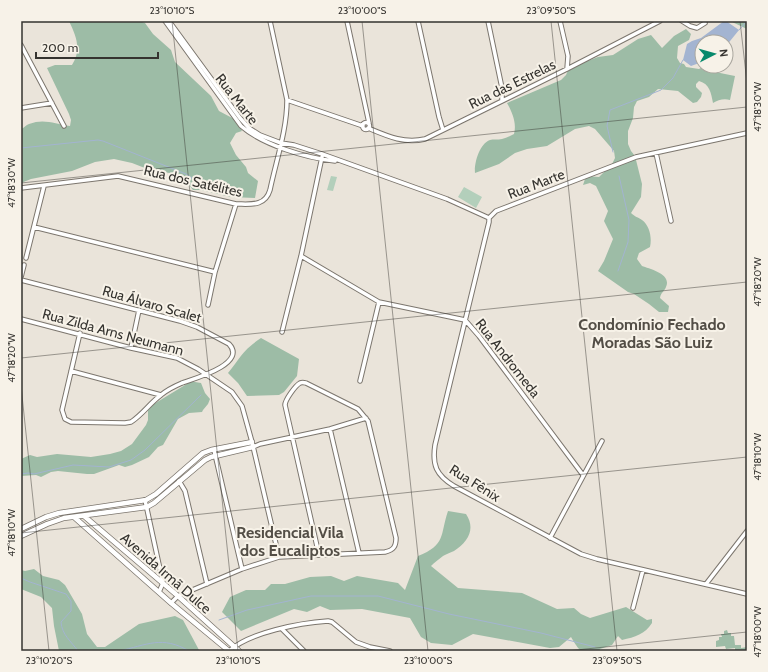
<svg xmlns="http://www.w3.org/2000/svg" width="768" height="672" viewBox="0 0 768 672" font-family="Cabin,sans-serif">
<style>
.green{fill:#b3cfbb}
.forest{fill:#9dbca6}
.water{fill:#a3b4d1}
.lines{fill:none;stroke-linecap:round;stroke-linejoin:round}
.stream{stroke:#a3b4d1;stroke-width:1}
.minor-casing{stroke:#7c766e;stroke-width:5.5}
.tertiary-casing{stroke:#7c766e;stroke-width:6}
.minor{stroke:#fff;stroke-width:3.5}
.tertiary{stroke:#fff;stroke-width:4.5}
.ticks{fill:none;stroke:#35332f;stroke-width:1;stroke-opacity:0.45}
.labels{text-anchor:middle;stroke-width:4;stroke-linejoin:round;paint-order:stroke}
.street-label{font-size:14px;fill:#35332f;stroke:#f7f2e8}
.quarter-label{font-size:16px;font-weight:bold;fill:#534e46;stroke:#f7f2e8}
.neatline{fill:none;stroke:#35332f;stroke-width:1.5}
.ticks-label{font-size:10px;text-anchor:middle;fill:#35332f}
</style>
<rect width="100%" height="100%" fill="#eae4da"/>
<path class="green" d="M331 176 337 177 333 191 327 190Z
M464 187 482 197 476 208 458 197Z"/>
<path class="forest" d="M69 21H139L145 23 153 34 171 50 175 62 211 96 219 111 236 120 242 131 236 133 230 143 236 155 246 167 248 173 258 181 255 198 231 197 201 190H193L182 177 176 174 150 170 132 163 114 159 95 162 72 171 31 179 21 183V129C24 128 26 125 29 124 44 118 55 124 70 126L71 120 69 114 47 68 55 65H72C82 49 76 36 69 21Z
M730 21H747V29Z
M686 29 691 34 689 40 678 46 677 58 680 63 684 64 686 67 699 69 704 66H707C715 73 725 74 735 76L730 100C724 98 718 100 713 103 711 93 710 84 699 81L696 84V87L702 93 701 97 697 102 693 103 678 91 658 89 649 97 637 101 634 107 633 118 628 131V144L631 151 635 156 642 184 641 197 631 213C635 217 638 217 642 220 650 226 652 238 650 247L639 253 637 259 642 266C650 269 672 274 666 287 664 292 661 292 660 298L669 306 668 312H659L649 304 634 294 628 292 598 271 604 261 613 239 604 221 608 211 596 186 590 183 583 185 586 176 599 177 612 164 615 158 614 151 595 129 589 126 575 129 547 146 527 149 515 153 499 164 475 173C474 164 479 144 490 140 493 139 498 140 502 139 506 138 510 136 514 134 517 123 512 112 507 103L561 80 566 75 569 68 598 57 613 55 638 39 651 35 662 48 674 36Z
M261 338 299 359 297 376 284 392 279 395 247 396 238 383 228 373C241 357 243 350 261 338Z
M190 382H195L201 383 205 393 210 399 208 404 203 410 202 412 189 413 178 419 163 445 158 447 149 457 132 465 125 467 119 465 94 474H87L58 471 51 472 41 477 36 475 21 476V459L30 455 37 457 57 454 91 457 110 454 121 451 132 444 146 425 148 420V411L149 407Z
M448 511 466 514C476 529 468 542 454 551 450 553 446 554 443 556 439 559 434 563 431 566L458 588 522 593 557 609 574 608 581 614 590 618 626 607 647 620 652 619V623C645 634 635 637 622 640L618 636 612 645 600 649 599 651C579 651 582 655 571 637L559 647 550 648 473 634 452 645 431 643 421 637 410 618 362 609 330 610 320 606 307 612 294 609 241 631 222 612 230 597 246 590H265L271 584H285L310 577 331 576 344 581 357 576 398 583 405 590 418 556C446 545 440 535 448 511Z
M34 569 43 576 59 580 65 585 82 614 87 634 97 647H105L139 624 175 616 183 620 199 650 201 651H59L54 626 52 608 41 597 21 589V570L25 571Z
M727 630 728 633H731V636H734L735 645H741V648L747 647V651H735V648L726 649 725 646 716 647V641L719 640V637H722L721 634H724V631Z"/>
<path class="water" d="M724 21H726L739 30 726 46V42H702V62L691 66 683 60 687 44 692 41 701 38Z"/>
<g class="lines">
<path class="stream" d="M739 30 747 21
M21 148 98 140 103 141 186 174 192 178 197 186
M613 152 607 126 610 110 661 90 673 78 683 60
M618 271 628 242 629 220 619 176
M21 474 28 473 34 474 73 465 109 467 131 460 145 450 201 395
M21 578 30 582 66 594 71 601V611L61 622C62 635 71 641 78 651
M219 620 247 610 311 596H378L449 614 541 633 595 647
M119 651C147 645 162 635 189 651"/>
<g class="minor-casing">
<path id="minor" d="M165 21 241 126C263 145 306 158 335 161
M169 21 240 118 249 128 260 135 281 143 294 145 322 154 447 199 489 218
M347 21 369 123
M418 21 439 117 443 130
M488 21 502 88V101
M560 21 568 56 567 69
M682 21 690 26 697 28 705 23
M21 45 64 126
M287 100 363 126
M21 108 52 103
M362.5 126a3.5 3.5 0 1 1 7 0a3.5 3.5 0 1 1-7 0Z
M368 128C387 136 404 144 425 139L567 69 660 21
M656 153 671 221
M21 188 118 176 236 204C250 204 265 207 270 190 276 161 287 130 287 100L270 21
M489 218V222L435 445C432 465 436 475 454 486L581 554 597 559 747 594
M489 218 496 211 636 157 747 133
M34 227 215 272
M301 256 379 302 465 320 479 336 583 475
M26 258 44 186
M21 277 24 265
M21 280 180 321 197 327 229 344C248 364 193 379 182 383 175 386 167 390 161 395 150 403 142 415 131 422L125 423 71 422 65 419 62 410 80 333
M208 305 215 272 236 204
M21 319 131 348 177 358 198 369 232 392 242 406 252 442 279 557
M282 332 301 256 322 157
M131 348 139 310
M71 371 161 395
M360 381 379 302
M330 429 359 553
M253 447 260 444 330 429 366 418
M214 450 242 569
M179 481 185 491 207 584
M145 500 163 583 159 592
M550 538 602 441
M706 584 747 531
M171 603 178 596 242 569 279 557 385 552C394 550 396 546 396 538L368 421 358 409 306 383C303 382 302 382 300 383 295 386 285 400 285 405L319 555
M633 608 643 570
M282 629 304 651
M229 651C250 632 300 623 328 621L332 622 356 642 370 647 390 651"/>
</g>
<g class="tertiary-casing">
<path id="tertiary" d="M84 516 178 596 239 651
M74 517 171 603 229 651
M21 529 46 517 59 513 146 500 156 494 203 453 211 450 252 442
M21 536 47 524 64 518 147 507 154 503 205 460 211 457 253 447"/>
</g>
<use href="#minor" class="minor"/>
<use href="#tertiary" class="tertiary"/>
</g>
<path class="ticks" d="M172 21 238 651M362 21 428 651M551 21 617 651M740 21 747 83M21 183 747 107M21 358 747 282M21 386 49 651M21 533 747 457M567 651 747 632"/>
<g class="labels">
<g class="street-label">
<text transform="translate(512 84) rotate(-26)" y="5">Rua das Estrelas</text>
<text transform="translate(237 99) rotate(52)" y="5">Rua Marte</text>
<text transform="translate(193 181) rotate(13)" y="5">Rua dos Satélites</text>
<text transform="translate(536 184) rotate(-21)" y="5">Rua Marte</text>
<text transform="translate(152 304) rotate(16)" y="5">Rua Álvaro Scalet</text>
<text transform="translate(113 332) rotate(15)" y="5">Rua Zilda Arns Neumann</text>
<text transform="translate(508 358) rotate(52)" y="5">Rua Andromeda</text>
<text transform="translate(475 483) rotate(32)" y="5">Rua Fênix</text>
<text transform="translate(166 573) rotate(41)" y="5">Avenida Irmã Dulce</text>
</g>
<g class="quarter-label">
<text x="652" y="330">Condomínio Fechado<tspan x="652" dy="18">Moradas São Luiz</tspan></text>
<text x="290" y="538">Residencial Vila<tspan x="290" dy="18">dos Eucaliptos</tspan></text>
</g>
</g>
<rect width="768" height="672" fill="none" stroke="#f7f2e8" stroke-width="44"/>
<g transform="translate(714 54) rotate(84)"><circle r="19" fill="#f7f2e8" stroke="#a9a69e"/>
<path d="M0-3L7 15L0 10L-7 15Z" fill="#07896c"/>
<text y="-6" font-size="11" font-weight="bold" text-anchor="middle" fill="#35332f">N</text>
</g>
<path d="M36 52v6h122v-6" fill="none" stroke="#35332f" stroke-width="2"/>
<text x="42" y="52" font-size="12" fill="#35332f" stroke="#f7f2e8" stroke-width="3" paint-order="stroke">200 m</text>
<rect x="22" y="22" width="724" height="628" class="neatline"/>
<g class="ticks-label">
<text x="172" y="14">23°10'10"S</text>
<text x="362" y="14">23°10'00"S</text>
<text x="551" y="14">23°09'50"S</text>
<text transform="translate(757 107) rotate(-90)" y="4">47°18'30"W</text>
<text transform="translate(11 183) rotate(-90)" y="4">47°18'30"W</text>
<text transform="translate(757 282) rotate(-90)" y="4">47°18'20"W</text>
<text transform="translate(11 358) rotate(-90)" y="4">47°18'20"W</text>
<text transform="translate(757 457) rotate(-90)" y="4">47°18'10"W</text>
<text transform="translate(11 533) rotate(-90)" y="4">47°18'10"W</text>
<text transform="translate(757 632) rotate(-90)" y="4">47°18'00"W</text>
<text x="49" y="664">23°10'20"S</text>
<text x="238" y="664">23°10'10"S</text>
<text x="428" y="664">23°10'00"S</text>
<text x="617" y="664">23°09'50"S</text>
</g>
</svg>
